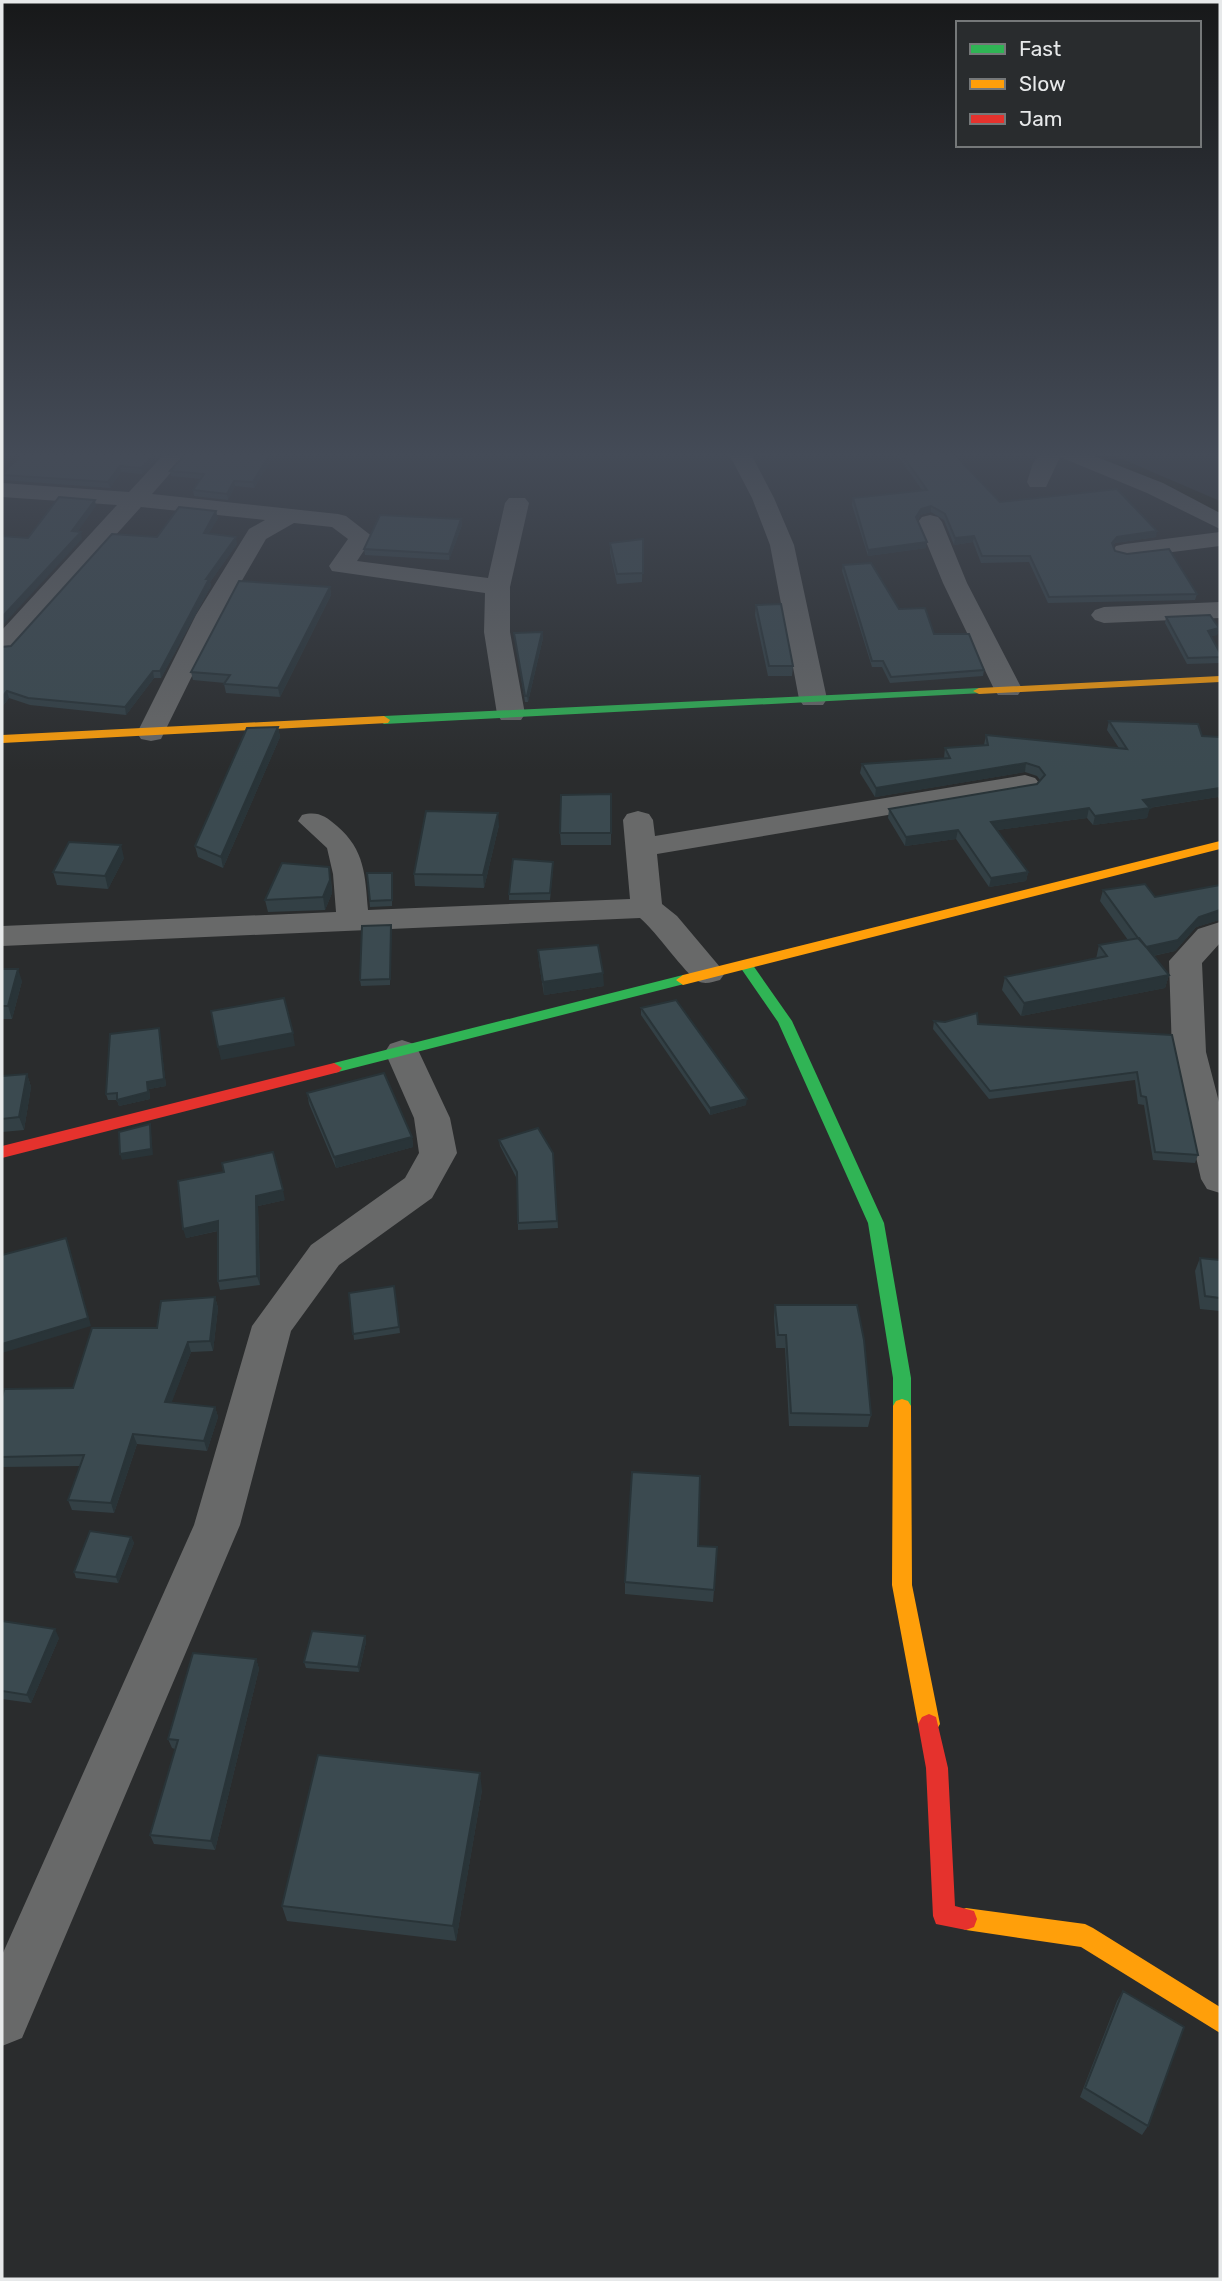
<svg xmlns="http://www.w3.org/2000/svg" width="1222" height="2281" viewBox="0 0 1222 2281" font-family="Rubik,sans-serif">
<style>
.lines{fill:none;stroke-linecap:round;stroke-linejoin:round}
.canal{fill:#1a1707;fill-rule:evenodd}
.street{fill:#686969;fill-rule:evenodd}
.fast{fill:#30b455;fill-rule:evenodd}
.slow{fill:#ff9f0a;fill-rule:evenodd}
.jam{fill:#e5322d;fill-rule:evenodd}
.wall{fill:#334045}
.shaded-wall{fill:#293438}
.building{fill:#3b4a50;stroke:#293438;stroke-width:2}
</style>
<rect width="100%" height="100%" fill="#2a2c2d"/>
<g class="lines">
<path class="canal" d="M1075 452H1106L1220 501V518L1079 457Z"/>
<path class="street" d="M166 452H189L152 494 338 514 346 516 373 537 357 561 488 578 505 503 509 498H525L529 503 510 587V632L525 714 521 720H501L497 714 484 632 485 593 332 571 329 566 348 539 332 527 294 523 266 539 222 615 161 739 151 741 141 739 137 733 196 615 249 529 265 520 141 507 11 651 2 653V630L117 505 2 497V483L129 492Z
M728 452H750L774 498 794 545 827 699 823 705H803L799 699 770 545 752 498Z
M1042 452H1084L1163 483 1220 513V529L1147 493 1060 457 1046 487H1030L1027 482 1033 463Z
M930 515 938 517 942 522 967 583 1022 689 1018 695H998L994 689 943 583 918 522 922 517Z
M1220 532V546L1125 558 1116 556 1113 551 1116 546 1125 544Z
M1220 602V618L1104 623 1095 620 1091 615 1095 610 1104 607Z
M1025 775 1035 778 1040 784 1035 790 657 854 662 904 677 916 725 973 720 980C712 982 705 985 698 981 685 974 657 932 640 918L2 946V926L336 912 333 874 327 848 298 821 302 815C318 811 325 816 337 826 365 850 365 875 368 910L630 899 623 820 627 814 638 811 649 814 653 820 655 836Z
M1220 922V943L1202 963 1206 1052 1220 1106V1193L1207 1189 1201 1179 1172 1052 1169 961 1198 929Z
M402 1040 414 1044 419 1052 450 1118 457 1153 432 1198 339 1265 291 1331 240 1525 22 2038 2 2046V1955L194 1525 252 1326 311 1245 405 1178 419 1153 414 1118 385 1052 390 1044Z"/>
<path class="fast" d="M979 688 983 689V693L384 724 378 720 384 716Z
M745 960 750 961 792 1021 884 1223 911 1378V1406L908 1411 902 1413 896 1411 893 1406V1378L868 1223 778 1022 738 964Z
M683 975 688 977 690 980 688 983 334 1073 326 1068 334 1063Z"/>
<path class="slow" d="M1220 676V682L979 694 973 691 979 688Z
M384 716 390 720 388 723 2 743V735Z
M1220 841V849L683 985 676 980 683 975Z
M902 1399 908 1401 911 1406 912 1585 940 1724 936 1731 929 1734 922 1731 918 1724 892 1585 893 1406 896 1401Z
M966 1908 1085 1924 1093 1928 1220 2007V2033L1081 1947 966 1930 958 1927 955 1919 958 1911Z"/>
<path class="jam" d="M334 1063 342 1068 339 1072 2 1158V1146Z
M929 1714 936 1717 948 1768 955 1906 974 1911 977 1919 974 1927 966 1930 936 1924 933 1916 926 1768 918 1724 922 1717Z"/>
</g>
<path class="wall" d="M163 452 142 474 121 472 110 488 3 480 2 477V474Z
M271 452 272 458 254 488 235 486 228 500 194 496 193 490 201 479 171 476 170 471Z
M895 452H952L1000 502 1156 537 1115 543 1113 546 1115 551 1197 594 1195 600 1048 603 1029 562 981 563 973 542 954 545 944 520 931 512 920 515 918 520 926 548 868 556 852 505 853 498 922 490Z
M218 518 208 534 237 544 210 582 211 586 161 678H154L126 715 30 705 9 698 2 707V647L11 646 157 537Z
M461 519 462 525 449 560 365 555 364 549Z
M643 539 642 582 617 584 610 552V543Z
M843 565 899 609 984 670 983 676 890 683 882 667H872L842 571Z
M330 587 331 595 280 697 226 693 224 684 225 683 193 680 191 672Z
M756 605 793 666 792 676H768L755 615Z
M1166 617 1219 628 1217 635 1210 636 1220 653V663L1187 664 1165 623Z
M542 632 543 638 528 702H525L514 633Z
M1109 721 1202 736 1220 737V801L1218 797 1149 808 1147 818 1093 825 1087 818 997 830 1028 872 1026 881 989 887 956 839 905 846 888 818 889 809 1037 784 1040 780 1037 776 1025 772 875 797 860 773 862 764 944 758 945 748 984 745 986 735 1119 748 1107 730Z
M278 727 280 737 223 868 198 857 195 846Z
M611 794V845H561L560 833Z
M499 825 484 888 415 886 414 874Z
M124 858 108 889 57 885 53 872Z
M553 868 550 900H509V894Z
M367 873H392V906L370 907Z
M331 879 332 893 325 910 268 912 265 900Z
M1220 885V920H1219L1196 927 1175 951 1153 956 1169 975 1165 988 1021 1016 1002 990 1005 977 1096 959 1099 945 1128 940 1100 901 1103 890 1155 897Z
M391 925 390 985 361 986 360 980Z
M538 950 604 986 544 995 539 963Z
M2 969 22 981 12 1019H2Z
M641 1008 746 1105 710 1115 641 1015Z
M934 1021 1172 1035 1198 1155 1195 1163 1153 1160 1144 1105 1138 1104 1135 1080 989 1099 933 1029Z
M159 1028 166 1086 149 1089 150 1099 119 1106 117 1100H108L106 1094Z
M27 1074 31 1087 24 1130 2 1132V1076Z
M307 1093 412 1137 413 1147 336 1168 309 1104Z
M499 1140 553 1153 558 1228 518 1230 517 1179 500 1146Z
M178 1181 285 1200 258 1206 260 1285 220 1290 218 1281V1231L186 1238Z
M1200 1258 1220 1260V1311L1200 1309 1195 1271Z
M394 1286 400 1333 354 1340 349 1293Z
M215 1297 218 1308 213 1351 191 1352 171 1403 215 1407 218 1417 207 1451 137 1444 114 1513 72 1510 68 1500 81 1466 2 1467V1397L73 1388 157 1328Z
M775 1305 871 1415 868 1427 789 1426 785 1348H776L774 1318Z
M131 1537 134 1543 118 1583 76 1578 74 1572Z
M698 1546 714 1590 713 1602 625 1594V1582Z
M2 1621 59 1638 31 1703 2 1699Z
M365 1636 366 1642 359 1672 306 1668 304 1662Z
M256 1659 259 1669 215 1850 154 1844 150 1835 175 1749 172 1748 168 1739Z
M482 1790 456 1941 287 1921 282 1906Z
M1123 1991 1148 2126 1142 2135 1080 2097 1117 2001Z"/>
<path class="shaded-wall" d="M157 452H163L142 474 141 468Z
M271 452 272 458 254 488 253 482Z
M120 466 121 472 110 488 108 482Z
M234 481 235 486 228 500 227 494Z
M95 500 96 506 73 538 72 531Z
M931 506V512L920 515 916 523V517L921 509Z
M216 511 218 518 205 540 204 533Z
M461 519 462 525 449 560V554Z
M1157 531 1156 537 1115 543 1111 550 1112 543 1117 537Z
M81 532 82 539 2 626V617Z
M974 536 973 542 954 545 955 538Z
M236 537 237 544 210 582 211 586 161 678 160 671 206 579Z
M927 542 926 548 868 556V550Z
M330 587 331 595 280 697 278 688Z
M1219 628 1217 635 1206 637 1208 631Z
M542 632 543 638 528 702 527 696Z
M153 671 154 678 126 715 125 707Z
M7 691 9 698 2 707V697Z
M278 727 280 737 223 868 221 857Z
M1026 763 1025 772 875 797 876 788Z
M1220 788 1218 797 1141 809 1143 800Z
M1089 808 1087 818 989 831 991 822Z
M1150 808 1147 818 1093 825 1095 816Z
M498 813 499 825 484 888 483 875Z
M958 830 956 839 905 846 906 837Z
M121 845 124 858 108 889 105 876Z
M329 867 332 893 325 910 323 897Z
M1028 872 1026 881 989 887 991 878Z
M1220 910 1219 920 1196 927 1175 951 1142 958 1145 947 1199 917Z
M391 925 392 932 390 985V979Z
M18 969 22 981 12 1019 8 1006Z
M603 973 604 986 544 995 543 982Z
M1169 975 1165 988 1021 1016 1024 1003Z
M159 1028 166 1086 149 1089 150 1099 119 1106 117 1100 147 1082Z
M293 1033 295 1046 221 1060 218 1047Z
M27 1074 31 1087 24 1130 19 1117Z
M747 1099 746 1105 710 1115V1108Z
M150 1124 151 1131 153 1155 122 1160 120 1154Z
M412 1137 413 1147 336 1168 334 1157Z
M283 1190 285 1200 258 1206 260 1285 257 1276 256 1196Z
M218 1221 221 1230 186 1238 183 1229Z
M69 1246 91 1326 2 1353V1344Z
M215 1297 218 1308 213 1351 210 1341Z
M188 1342 191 1352 168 1412 165 1402Z
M215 1407 218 1417 207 1451 204 1441Z
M133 1434 137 1444 114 1513 111 1503Z
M131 1537 134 1543 118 1583 116 1577Z
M55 1629 59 1638 31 1703 27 1695Z
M365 1636 366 1642 359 1672 358 1667Z
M256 1659 259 1669 215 1850 211 1841Z
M480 1773 482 1790 456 1941 453 1926Z"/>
<path class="building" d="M23 452H157L141 468 120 466 108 482 2 475Z
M187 452H271L253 482 234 481 227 494 193 490 204 474 170 471Z
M900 452H952L1000 502 1117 489 1157 531 1117 537 1112 543 1115 551 1127 554 1169 549 1197 594 1049 597 1030 556H982L974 536 955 538 945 514 931 506 921 509 916 517 927 542 868 550 853 498 927 490Z
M59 497 95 500 72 531 81 532 2 617V536L28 538Z
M179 507 216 511 204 533 236 537 206 579H209L160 671H153L125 707 28 698 7 691 2 697V647L11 646 112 534 157 537Z
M380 515 461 519 449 554 364 549Z
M643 539V573L617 574 610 543Z
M871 563 899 609 925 608 934 634H969L984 670 891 677 883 661H872L843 565Z
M239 581 330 587 278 688 224 684 230 675 191 672Z
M781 604 793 666H769L756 605Z
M1210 615 1219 628 1208 631 1220 653V657L1188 658 1166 617Z
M542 632 527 696H525L514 633Z
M1109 721 1198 724 1202 736 1220 737V788L1143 800 1150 808 1095 816 1089 808 991 822 1028 872 991 878 958 830 906 837 889 809 1037 784 1045 775 1039 767 1026 763 876 788 862 764 950 758 945 748 988 745 986 735 1127 749Z
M278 727 221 857 195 846 247 728Z
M611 794V833H560L561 795Z
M426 811 498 813 483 875 414 874Z
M69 842 121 845 105 876 53 872Z
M513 859 553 862 550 893 509 894Z
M282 863 329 867 330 880 323 897 265 900Z
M367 873H392V900L370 901Z
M1145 884 1155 897 1220 885V910L1199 917 1178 940 1146 947 1138 938 1103 890Z
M391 925 390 979 360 980 362 926Z
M1139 938 1169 975 1024 1003 1005 977 1107 956 1099 945Z
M598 945 603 973 543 982 538 950Z
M2 969H18L8 1006H2Z
M284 998 293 1033 218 1047 211 1011Z
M676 1000 747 1099 710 1108 641 1008Z
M977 1013 978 1024 1172 1035 1198 1155 1155 1152 1146 1097 1141 1096 1137 1072 990 1091 934 1021 945 1022Z
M159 1028 164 1079 147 1082 148 1092 117 1100V1093L106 1094 110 1034Z
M384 1073 412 1137 334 1157 307 1093Z
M27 1074 19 1117 2 1119V1076Z
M150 1124 151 1149 120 1154 119 1132Z
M538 1128 553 1153 557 1221 518 1223 517 1172 499 1140Z
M273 1152 283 1190 256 1196 257 1276 218 1281V1221L183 1229 178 1181 224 1172 222 1163Z
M66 1238 88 1318 2 1344V1255Z
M1200 1258 1220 1260V1298L1205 1296Z
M394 1286 399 1327 353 1334 349 1293Z
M215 1297 210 1341 188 1342 165 1402 215 1407 204 1441 133 1434 111 1503 68 1500 84 1455 2 1457V1397L4 1389 73 1388 92 1328H157L161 1301Z
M775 1305H857L864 1340 871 1415 791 1413 786 1335H778Z
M632 1472 700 1476 698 1546 717 1547 714 1590 625 1582Z
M90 1531 131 1537 116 1577 74 1572Z
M2 1621 55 1629 27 1695 2 1691Z
M312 1631 365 1636 358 1667 304 1662Z
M193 1653 256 1659 211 1841 150 1835 178 1740 168 1739Z
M318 1755 480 1773 453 1926 282 1906Z
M1123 1991 1184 2027 1148 2126 1085 2088Z"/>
<linearGradient id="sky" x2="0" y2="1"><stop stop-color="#171819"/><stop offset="0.59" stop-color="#444b57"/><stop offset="1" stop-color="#444b57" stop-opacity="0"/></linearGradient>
<rect width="1222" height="771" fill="url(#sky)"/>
<rect width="1222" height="2281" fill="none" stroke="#e7e9ea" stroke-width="7"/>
<rect x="956" y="21" width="245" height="126" fill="#292c2e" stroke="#757879" stroke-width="2"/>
<rect x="970" y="44" width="35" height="10" fill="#30b455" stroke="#757879" stroke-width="2"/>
<text x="1019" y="56" font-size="21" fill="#e7e9ea">Fast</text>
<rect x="970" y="79" width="35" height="10" fill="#ff9f0a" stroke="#757879" stroke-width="2"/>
<text x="1019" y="91" font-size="21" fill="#e7e9ea">Slow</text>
<rect x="970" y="114" width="35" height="10" fill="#e5322d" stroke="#757879" stroke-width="2"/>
<text x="1019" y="126" font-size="21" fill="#e7e9ea">Jam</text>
</svg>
